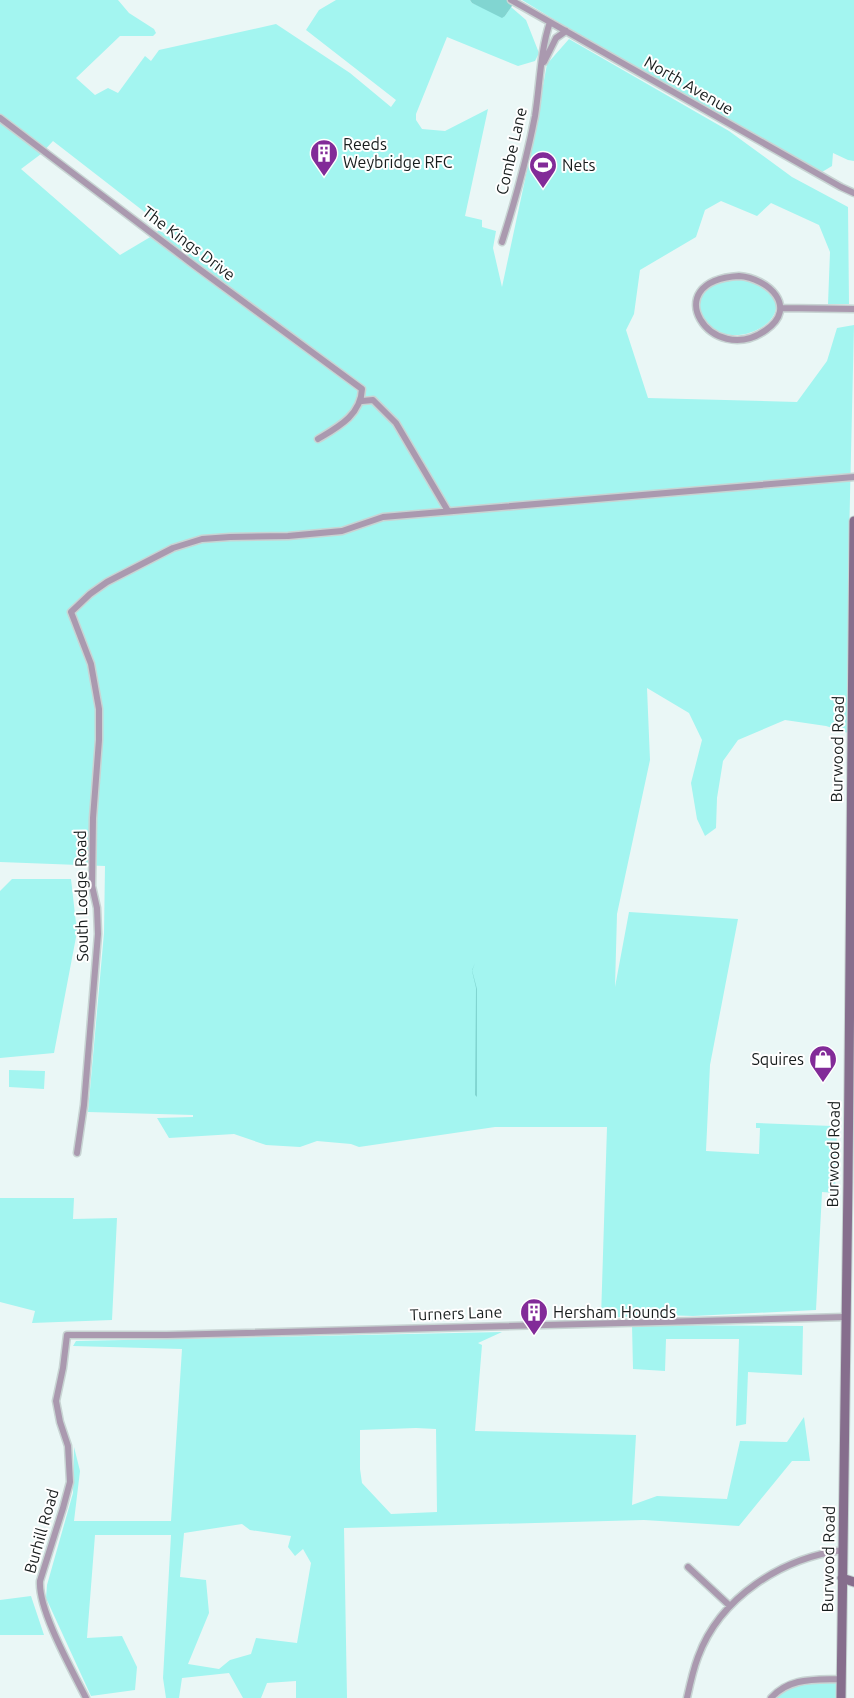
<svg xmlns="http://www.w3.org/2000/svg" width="854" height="1698" viewBox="0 0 854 1698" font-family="Ubuntu,sans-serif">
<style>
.green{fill:#a3f5f0;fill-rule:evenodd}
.water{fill:#81d5d1}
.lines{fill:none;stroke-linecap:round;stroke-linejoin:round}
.street-casing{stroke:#c8d4d3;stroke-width:9}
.secondary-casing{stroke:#c8d4d3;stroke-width:11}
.street{stroke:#aa99af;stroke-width:6}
.secondary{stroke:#866e8d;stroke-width:9}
.labels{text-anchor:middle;stroke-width:4;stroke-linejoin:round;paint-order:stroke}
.street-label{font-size:16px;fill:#181d1d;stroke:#fff}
.poi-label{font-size:16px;fill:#181d1d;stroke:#fff;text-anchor:start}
</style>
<rect width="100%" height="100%" fill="#eaf7f6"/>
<path class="green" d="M0 0H118L129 13 154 29 156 33 153 36H120L76 78 95 95 108 88 118 93 145 56 151 61 159 50 276 24 350 73 391 107 396 100 306 30 319 10 336 0H470L472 3 505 16 511 7 526 20 539 53 535 61 518 66 447 37 416 114V120L422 129 445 131 488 109 465 216 482 220V227L496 231 493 248 502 287 529 161 547 64 569 39 729 131 792 177 848 207 849 304H828L830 252 819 225 771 203 757 216 721 201 705 210 696 237 640 270 634 314 626 330 648 398 797 402 827 361 837 328 854 325 849 540 848 733 826 726 785 720 738 740 723 761 717 798 716 828 705 836 697 819 691 783 702 740 689 713 647 688 650 760 617 914 615 987 629 912 738 919 710 1065 706 1151 759 1154 760 1128H756V1123L832 1126 837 1128 835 1193 822 1192 816 1310 693 1316 662 1315 601 1318 607 1127H495L359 1147 351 1144 317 1141 300 1147 266 1145 234 1134 169 1138 157 1118 193 1117V1115L88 1112 104 933 105 866 0 862ZM53 141 222 272 159 230 152 236 120 255 21 169 41 154Z
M522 0H854V161L848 160 833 153 832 166 822 172 568 28Z
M742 278C749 281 758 283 763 286 804 314 739 353 710 326 696 312 694 291 716 284 724 281 733 280 742 278Z
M12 879H71L77 932 54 1053 0 1058V891Z
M9 1070 45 1071 44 1089 9 1087Z
M0 1198H74L73 1219 117 1218 112 1320 32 1323 35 1311 0 1302Z
M632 1325 803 1326 802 1375 748 1372 746 1424 736 1426 739 1339H666L665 1371 633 1369Z
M502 1332 478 1343 482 1345 475 1431 636 1435 632 1505 657 1496 727 1499 740 1441 787 1442 804 1417 810 1461H792L739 1526 644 1520 344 1528 347 1698H296V1681L267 1683 261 1698H243L229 1673 182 1678 179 1698H166L163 1678 171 1535H95L87 1638 122 1636 137 1667 135 1690 91 1696 46 1598 47 1585 73 1493 74 1447 80 1471 74 1521H171L182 1349 73 1346 76 1341ZM416 1428 436 1429 437 1512 391 1514 362 1483 360 1469V1430ZM242 1524 250 1530 291 1536 288 1547 295 1556 303 1549 311 1563 297 1643 256 1638 251 1654 230 1660 219 1669 188 1664 209 1613 206 1580 180 1577 184 1533Z
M31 1596 44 1635H0V1600Z
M836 1682V1698H775C790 1679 815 1683 836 1682Z"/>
<path class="water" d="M470 0H516L505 16 502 18 472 3Z
M475 963 472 970 477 989V1097L475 1095 476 988 472 971Z"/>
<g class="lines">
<g class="street-casing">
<path id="street" d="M511 0 841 187 854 193
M544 62 556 38 566 31
M0 118 195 266 362 389C361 415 338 427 318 439
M502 242C515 201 527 158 535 116 540 85 540 52 550 22
M739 276C768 278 799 307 766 330 711 369 655 281 739 276Z
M781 308 854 309
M362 401 373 400 396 423 448 511
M77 1153 84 1105 98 934 97 908 92 886 93 818 99 740V709L91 664 71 612 90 594 107 582 173 548 202 539 230 537 288 536 342 531 383 517 854 477
M688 1567 730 1606
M86 1698C72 1670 38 1610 40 1581L63 1508 70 1482 68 1446 60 1422 56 1401 63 1368 67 1335H167L845 1317
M687 1698C690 1684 693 1670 698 1657 720 1597 782 1558 843 1550
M771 1698C790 1677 814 1680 841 1679"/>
</g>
<g class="secondary-casing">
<path id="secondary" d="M842 1578 854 1582
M841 1698 848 1182 854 521"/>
</g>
<use href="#street" class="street"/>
<use href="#secondary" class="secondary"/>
</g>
<defs>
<g id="building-pin" transform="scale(1.4375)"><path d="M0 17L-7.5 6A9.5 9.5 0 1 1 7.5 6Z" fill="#822b98" stroke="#fff"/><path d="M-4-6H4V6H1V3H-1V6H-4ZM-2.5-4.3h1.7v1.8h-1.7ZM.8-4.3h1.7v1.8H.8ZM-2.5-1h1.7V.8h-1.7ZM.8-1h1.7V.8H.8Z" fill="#fff"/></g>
<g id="stadium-pin" transform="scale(1.4375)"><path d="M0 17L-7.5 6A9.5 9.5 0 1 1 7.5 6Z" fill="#822b98" stroke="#fff"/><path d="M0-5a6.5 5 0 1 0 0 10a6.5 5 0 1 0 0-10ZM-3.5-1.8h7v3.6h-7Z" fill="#fff"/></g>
<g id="shop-pin" transform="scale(1.4375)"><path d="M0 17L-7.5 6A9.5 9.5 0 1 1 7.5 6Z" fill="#822b98" stroke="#fff"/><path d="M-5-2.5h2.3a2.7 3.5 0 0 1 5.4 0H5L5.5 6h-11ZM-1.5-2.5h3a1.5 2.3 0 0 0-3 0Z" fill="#fff"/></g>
</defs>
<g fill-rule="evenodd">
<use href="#building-pin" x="324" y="153"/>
<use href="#stadium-pin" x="543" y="165"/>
<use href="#shop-pin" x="823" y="1059"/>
<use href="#building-pin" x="534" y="1312"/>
</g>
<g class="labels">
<g class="street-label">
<text transform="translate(689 85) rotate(30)" y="6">North Avenue</text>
<text transform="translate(511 151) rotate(-77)" y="6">Combe Lane</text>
<text transform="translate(189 243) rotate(37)" y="6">The Kings Drive</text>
<text transform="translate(837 749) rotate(-89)" y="6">Burwood Road</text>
<text transform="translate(81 896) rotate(-91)" y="6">South Lodge Road</text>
<text transform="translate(833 1154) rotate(-89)" y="6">Burwood Road</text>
<text transform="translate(456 1313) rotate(-2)" y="6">Turners Lane</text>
<text transform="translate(41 1531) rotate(-74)" y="6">Burhill Road</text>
<text transform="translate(828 1559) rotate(-89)" y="6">Burwood Road</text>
</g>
<g class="poi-label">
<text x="343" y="150">Reeds<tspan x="343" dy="18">Weybridge RFC</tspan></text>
<text x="562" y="171">Nets</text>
<text x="804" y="1065" text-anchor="end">Squires</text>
<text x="553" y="1318">Hersham Hounds</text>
</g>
</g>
</svg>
